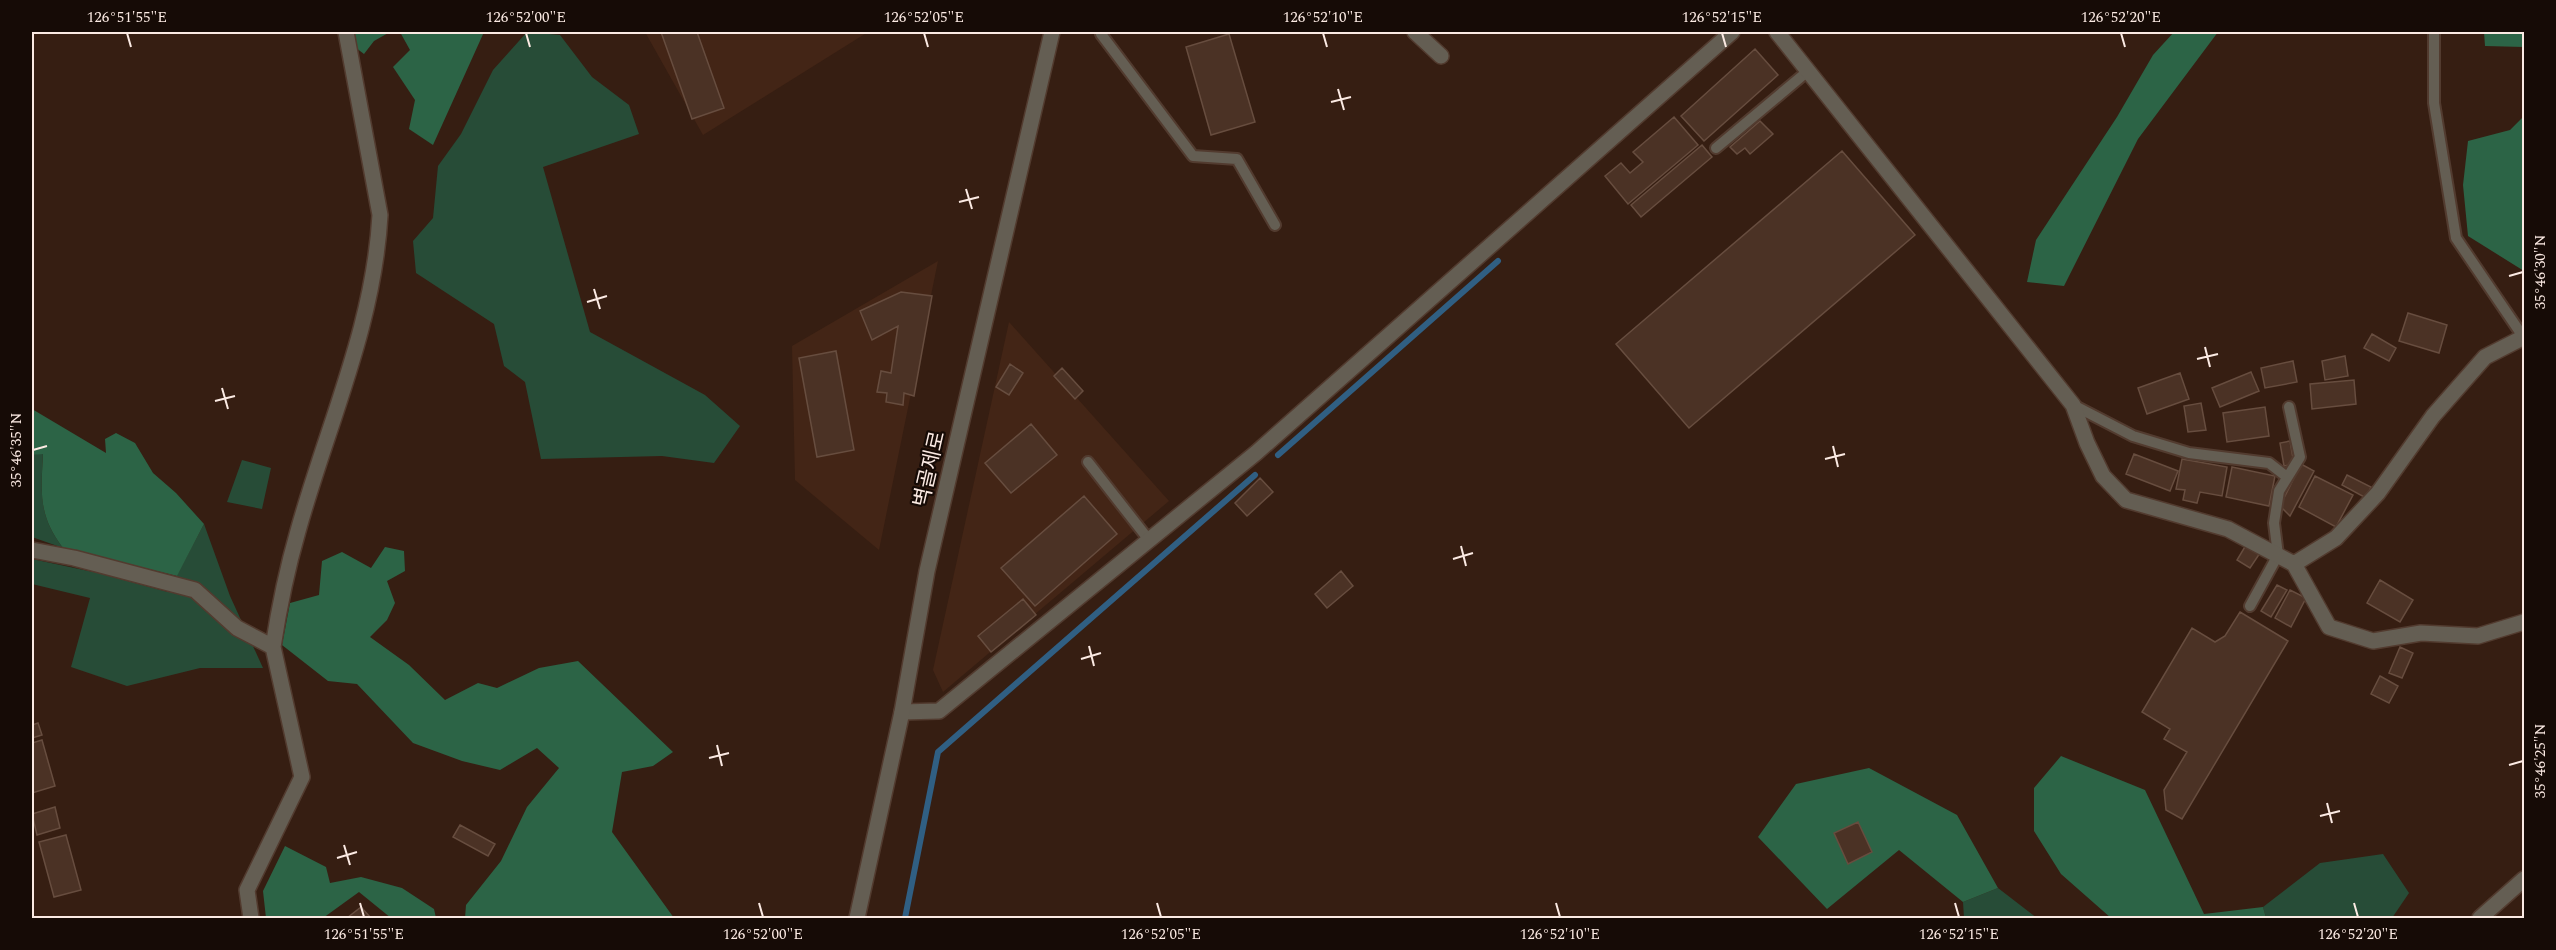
<svg xmlns="http://www.w3.org/2000/svg" width="2556" height="950" viewBox="0 0 2556 950" font-family="Spectral,'Noto Sans KR',serif">
<style>
.built{fill:#432516}
.green{fill:#274c37}
.forest{fill:#2c6446}
.lines{fill:none;stroke-linecap:round;stroke-linejoin:round}
.stream{stroke:#305f83;stroke-width:6}
.building{fill:#4b3225;stroke:#674d3f;stroke-width:1.5}
.service-casing{stroke:#523b2f;stroke-width:14}
.minor-casing{stroke:#523b2f;stroke-width:18}
.tertiary-casing{stroke:#523b2f;stroke-width:18}
.service{stroke:#645e53;stroke-width:10}
.minor{stroke:#645e53;stroke-width:15}
.tertiary{stroke:#645e53;stroke-width:15}
.ticks{fill:none;stroke:#fbeae3;stroke-width:2}
.labels{text-anchor:middle;stroke-width:4.5;stroke-linejoin:round;paint-order:stroke}
.street-label{font-size:21px;fill:#fbeae3;stroke:#160b06}
.neatline{fill:none;stroke:#fbeae3;stroke-width:2}
.ticks-label{font-size:15px;text-anchor:middle;fill:#fbeae3}
</style>
<rect width="100%" height="100%" fill="#361e12"/>
<path class="built" d="M645 32H868L703 135Z
M938 261 879 550 795 480 792 346Z
M1009 322 1169 501 943 692 933 670Z"/>
<path class="green" d="M527 32 560 35 592 77 629 105 639 134 543 167 590 332 705 395 740 426 714 463 662 456 541 459 525 382 504 366 494 324 416 273 413 241 433 218 438 166 461 134 493 70Z
M43 453C41 493 38 515 63 548L32 537V455Z
M242 460 271 468 262 509 227 502Z
M204 524 230 596 263 668H200L127 686 71 667 90 598 32 584V559L98 573 168 592Z
M2383 854 2409 893 2392 918H2266L2263 907 2320 863Z
M1998 888 2037 918H1964L1963 902Z"/>
<path class="forest" d="M335 32H390L374 41 364 54Z
M400 32H484L433 145 409 129 415 100 393 67 410 50Z
M2174 32H2218L2138 139 2064 286 2027 282 2036 240 2117 117 2153 55Z
M2484 32H2524V47L2485 46Z
M2524 116V271L2468 236 2463 185 2468 141 2510 130Z
M32 409 106 453 105 439 116 433 135 443 153 473 176 493 204 524 177 576 63 548C38 515 41 493 43 454L32 455Z
M385 547 404 551 405 571 387 581 395 603 387 620 370 637 409 665 445 700 478 683 497 688 539 668 578 661 673 752 653 766 622 772 612 832 674 918H465L466 905 501 861 527 807 559 768 537 748 500 770 462 761 413 743 357 684 328 681 282 645 290 603 319 595 322 561 342 552 371 568Z
M2061 756 2145 790 2204 914 2263 907 2266 918H2111L2061 874 2034 831V788Z
M1869 768 1957 815 1998 888 1963 902 1899 850 1827 909 1758 837 1796 784Z
M285 846 326 867 330 883 361 877 402 888 434 909 436 918H391L359 892 323 918H266L263 891Z"/>
<g class="lines">
<path class="stream" d="M1278 455 1498 261
M905 918 938 752 1255 475"/>
</g>
<path class="building" d="M661 32H697L724 108 692 119Z
M1229 34 1255 122 1211 135 1186 47Z
M1755 49 1778 75 1704 141 1681 116Z
M1674 117 1698 145 1628 204 1605 176 1621 163 1630 173 1643 162 1633 152Z
M1760 121 1773 134 1750 154 1745 148 1737 154 1730 147Z
M1702 145 1712 157 1641 217 1631 205Z
M1842 151 1915 235 1689 428 1616 344Z
M901 292 932 296 914 396 904 393 903 405 886 402 887 393 877 392 881 371 891 373 898 326 872 340 860 311Z
M2408 313 2447 325 2439 353 2399 341Z
M2372 334 2396 348 2389 361 2364 348Z
M836 351 854 450 817 457 799 358Z
M2345 356 2348 376 2325 380 2322 361Z
M2293 361 2297 382 2265 388 2261 368Z
M1010 364 1023 373 1009 395 996 387Z
M1062 368 1083 391 1075 399 1054 376Z
M2251 372 2259 391 2220 407 2212 388Z
M2180 373 2189 399 2147 414 2138 388Z
M2354 380 2356 404 2312 409 2310 384Z
M2201 403 2206 430 2188 432 2184 406Z
M2265 407 2269 436 2227 442 2223 413Z
M1031 424 1057 455 1011 493 985 463Z
M2290 441 2294 464 2284 466 2280 443Z
M2134 454 2178 471 2170 491 2126 474Z
M2182 459 2227 467 2222 496 2200 492 2197 503 2183 500 2185 490 2176 489Z
M2301 464 2314 471 2290 516 2280 506Z
M2232 467 2275 476 2269 506 2226 497Z
M2347 475 2371 487 2366 498 2342 485Z
M2315 476 2353 495 2336 527 2299 507Z
M1260 478 1273 492 1247 516 1235 503Z
M1084 496 1117 534 1035 606 1001 568Z
M2246 545 2260 553 2250 568 2237 560Z
M1341 571 1353 586 1327 608 1315 594Z
M2380 580 2413 600 2400 622 2367 603Z
M2277 585 2287 590 2271 617 2261 611Z
M2290 590 2306 598 2291 627 2275 618Z
M1023 599 1036 615 991 652 978 636Z
M2240 612 2288 641 2182 819 2166 810 2164 790 2187 752 2164 739 2170 729 2142 712 2192 628 2215 642 2225 636Z
M2400 647 2413 653 2402 678 2389 673Z
M2380 676 2398 686 2389 703 2371 694Z
M38 723 42 735 32 738V725Z
M42 740 55 786 32 793V743Z
M55 807 60 828 37 835 32 814Z
M1858 822 1872 852 1848 864 1834 833Z
M460 825 495 844 488 856 453 837Z
M66 835 81 890 54 897 39 842Z
M361 907 371 918H347Z"/>
<g class="lines">
<g class="service-casing">
<path id="service" d="M2434 32V103L2456 238 2524 338
M1101 34 1193 156 1237 159 1275 225
M1716 148 1808 71
M2073 405 2133 436 2189 453 2269 463 2287 477
M1088 462 1149 540
M2250 606 2278 555 2274 523 2279 491 2300 457 2289 407"/>
</g>
<g class="minor-casing">
<path id="minor" d="M1415 32 1441 56
M1777 32 2073 405 2087 443 2103 476 2126 500 2228 529 2294 564 2336 538 2378 493 2433 416 2485 357 2524 337
M32 550 74 558 195 590 237 628 273 647 302 777 247 890 251 918
M2294 564 2329 627 2373 641 2421 633 2478 636 2524 622
M273 647C279 608 287 569 298 531 327 426 374 326 380 215L346 32
M902 712 939 711 1256 453 1732 32
M2480 918 2524 879"/>
</g>
<g class="tertiary-casing">
<path id="tertiary" d="M857 918 902 712 927 571 1052 32"/>
</g>
<use href="#service" class="service"/>
<use href="#minor" class="minor"/>
<use href="#tertiary" class="tertiary"/>
</g>
<path class="ticks" d="M127 33 131 47M526 33 530 47M924 33 928 47M1323 33 1327 47M1722 33 1726 47M2121 33 2125 47M1338 89 1344 110M1331 102 1351 97M966 189 972 209M959 202 979 197M2509 276 2523 272M594 289 600 309M587 302 607 296M2205 347 2210 367M2197 359 2218 354M222 388 228 409M215 401 235 396M1833 446 1838 467M33 450 47 446M1825 459 1845 454M1461 546 1466 566M1453 559 1473 553M1089 646 1094 666M1081 659 1101 653M717 745 722 766M709 758 729 753M2509 765 2523 761M2327 803 2332 823M2320 816 2340 811M344 845 350 865M337 858 357 852M360 903 364 917M759 903 763 917M1157 903 1161 917M1556 903 1560 917M1955 903 1959 917M2354 903 2358 917"/>
<g class="labels">
<g class="street-label">
<text transform="translate(929 469) rotate(-77)" y="7">벽골제로</text>
</g>
</g>
<rect width="2556" height="950" fill="none" stroke="#160b06" stroke-width="66"/>
<rect x="33" y="33" width="2490" height="884" class="neatline"/>
<g class="ticks-label">
<text x="127" y="22">126°51'55"E</text>
<text x="526" y="22">126°52'00"E</text>
<text x="924" y="22">126°52'05"E</text>
<text x="1323" y="22">126°52'10"E</text>
<text x="1722" y="22">126°52'15"E</text>
<text x="2121" y="22">126°52'20"E</text>
<text transform="translate(2540 272) rotate(-90)" y="5">35°46'30"N</text>
<text transform="translate(16 450) rotate(-90)" y="5">35°46'35"N</text>
<text transform="translate(2540 761) rotate(-90)" y="5">35°46'25"N</text>
<text x="364" y="939">126°51'55"E</text>
<text x="763" y="939">126°52'00"E</text>
<text x="1161" y="939">126°52'05"E</text>
<text x="1560" y="939">126°52'10"E</text>
<text x="1959" y="939">126°52'15"E</text>
<text x="2358" y="939">126°52'20"E</text>
</g>
</svg>
